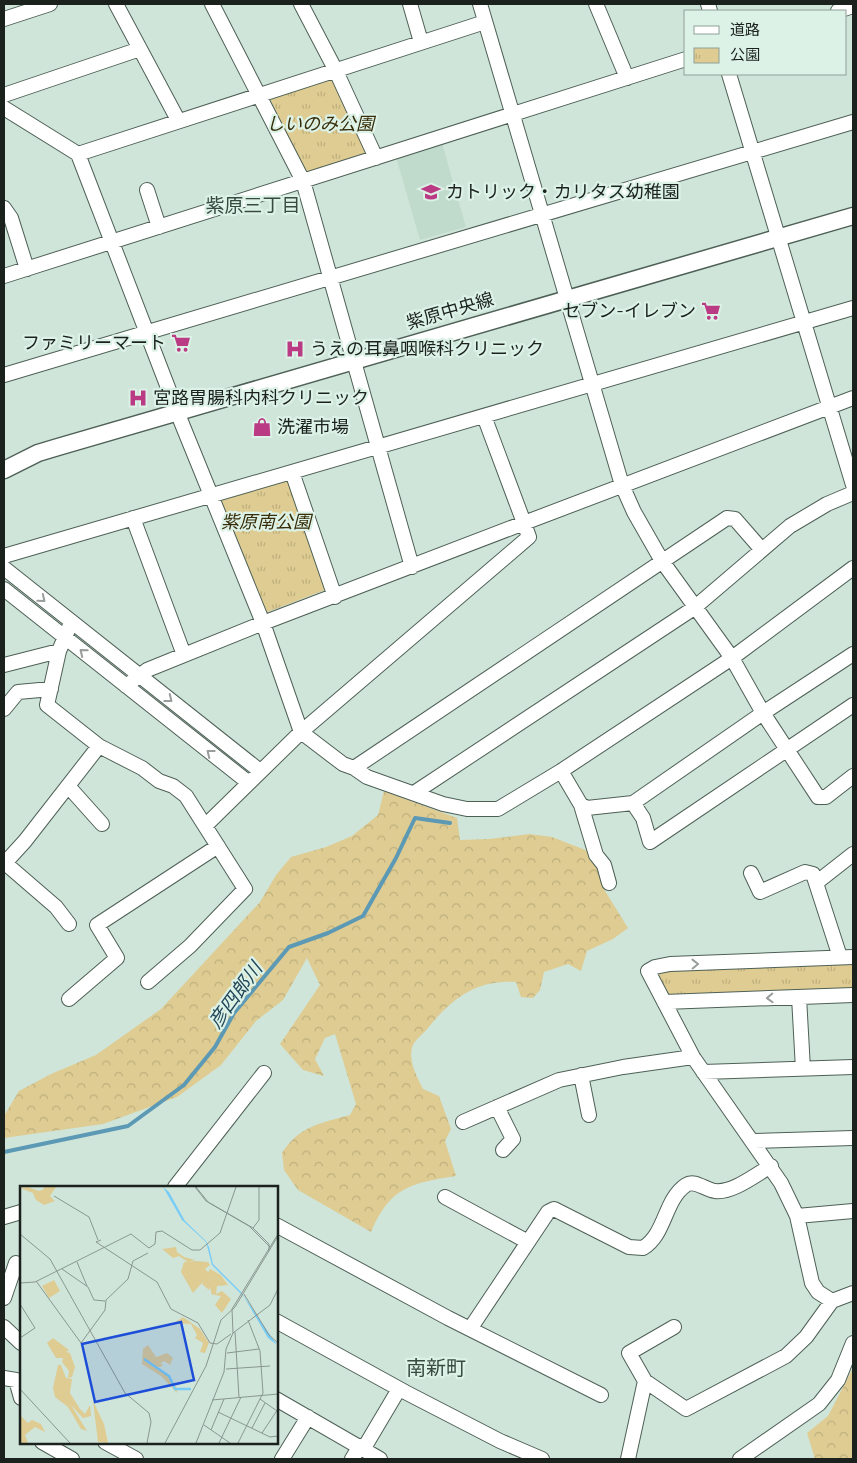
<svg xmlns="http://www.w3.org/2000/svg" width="857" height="1463" viewBox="0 0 857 1463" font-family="'PT Serif','Noto Sans JP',serif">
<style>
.built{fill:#c0dbcc}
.forest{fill:url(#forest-crowns)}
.park{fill:url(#park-tufts)}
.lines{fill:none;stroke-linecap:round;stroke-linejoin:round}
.stream{stroke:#5c99b5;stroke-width:4}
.minor-casing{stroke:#4e6056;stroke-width:16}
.tertiary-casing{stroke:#4e6056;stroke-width:19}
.minor{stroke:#fff;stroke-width:14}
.tertiary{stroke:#fff;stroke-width:16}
.oneway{stroke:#989c9a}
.labels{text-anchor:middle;stroke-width:4.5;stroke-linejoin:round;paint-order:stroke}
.park-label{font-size:18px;font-style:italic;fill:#372d09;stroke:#ddf2e7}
.poi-label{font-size:18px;fill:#1b221e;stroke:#ddf2e7;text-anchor:start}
.street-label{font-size:18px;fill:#1b221e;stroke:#ddf2e7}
.neighbourhood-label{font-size:19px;fill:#394a41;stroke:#ddf2e7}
.water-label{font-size:19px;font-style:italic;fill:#214658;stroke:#ddf2e7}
.quarter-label{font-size:20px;fill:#394a41;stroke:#ddf2e7}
.inset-river{fill:none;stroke:#78ccf6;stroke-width:2.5}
.inset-road{fill:none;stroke:#88978f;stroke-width:1}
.view{fill:#1d4ed8;fill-opacity:0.15;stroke:#1d4ed8;stroke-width:2.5}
.inset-edge{fill:none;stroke:#1b221e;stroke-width:2.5}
</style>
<defs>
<pattern id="forest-crowns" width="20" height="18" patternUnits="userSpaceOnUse" patternTransform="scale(1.25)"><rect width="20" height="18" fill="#decc92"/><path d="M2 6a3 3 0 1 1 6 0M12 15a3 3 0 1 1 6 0" fill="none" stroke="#beaf7d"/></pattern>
<pattern id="park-tufts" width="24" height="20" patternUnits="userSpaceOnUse" patternTransform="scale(1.25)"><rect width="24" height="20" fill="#decc92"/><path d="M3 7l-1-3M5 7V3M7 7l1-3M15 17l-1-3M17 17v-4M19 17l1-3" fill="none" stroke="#beaf7d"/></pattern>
</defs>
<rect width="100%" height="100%" fill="#d0e5da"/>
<path class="built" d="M442 143 466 227 420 240 396 157Z"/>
<path class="forest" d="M384 791 457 818 460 840 489 839 529 834 552 837 588 851 597 858 602 886 628 928 613 939 587 951 581 971 568 964 544 972 540 990 533 998 521 997 516 982C477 979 451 999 428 1028 424 1033 416 1039 413 1045 407 1059 417 1077 423 1089L439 1096 451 1129 445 1141 456 1176C411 1183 390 1187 371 1232L298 1190 284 1170 282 1153C299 1126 321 1123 350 1115L356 1104 335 1034 325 1038 315 1059 324 1076 303 1070 280 1044 320 985 307 958 283 1000 256 1021 221 1065 177 1097 103 1124 4 1138V1116L19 1091 51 1074 96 1055 161 1009 260 902 276 875 291 857 326 847 352 836 378 815Z
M853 1368V1459H815L807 1433 828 1416Z"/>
<path class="park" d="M335 72 368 149 367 155 310 174 305 172 270 99Z
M284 478 289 480 325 590 265 613 220 506 222 498Z
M853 960V989L667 995 658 980 660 972Z"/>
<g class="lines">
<path class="stream" d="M4 1152 128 1126 184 1085 215 1047 234 1013 289 947 328 933 363 916 396 858 415 818 450 823"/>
<g class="minor-casing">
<path id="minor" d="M116 4 178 120
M212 4 303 181 412 567
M301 4 335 69 376 158
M410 4 421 42
M480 4 622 485 634 512 662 561 732 658 763 713 818 797H826L853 776
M596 4 627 78
M708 4 710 11
M838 11 853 6
M4 19 50 4
M729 74 853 485
M4 95 140 49
M4 108 78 154 182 424 263 623 301 732 343 764 354 768 367 777 443 804 467 809H498L561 771 732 658 853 568
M78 154 485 22
M147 190 159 227
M4 208 11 218 27 269
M4 276 686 59
M4 375 853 122
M292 472 335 597
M133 518 184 655
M4 556 853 308
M4 568 260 771
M4 589 249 783
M71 623 59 651 47 705 99 746 142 768 159 781 173 786 186 796 245 889 190 946 148 982
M4 665 59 651
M126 686 147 670 263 623 524 523 484 416
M4 709 18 692 51 689
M354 768 727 518 735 519 762 550
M561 771 581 805 587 808 633 803 643 818 650 842 853 705
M68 786 102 824
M414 793 694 608 790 526 827 504 853 493
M633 803 763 713 853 654
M581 805 596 855 604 865 609 883
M205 826 301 732 529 537 524 523 853 398
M5 863 56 907 69 924
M4 864 25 841 99 746
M751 873 760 892 805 872 813 874 816 883
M840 957 816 883 853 854
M853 957 670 964 655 967 648 971 693 1057 781 1183 797 1216 812 1283 818 1292 832 1301 853 1293
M799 997 803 1069
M69 999 117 958 97 925 218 846
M664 1002 853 995
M703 1072 853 1067
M581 1075 589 1115
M497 1107 513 1139 503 1150
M463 1122 559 1080 623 1067 693 1057
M754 1141 853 1138
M175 1187 264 1073
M445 1197 528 1242
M797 1216 853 1211
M4 1217 21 1212
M276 1225 448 1318 601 1395
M4 1298 16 1263
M276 1321 405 1392 500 1441 542 1459
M4 1327 21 1343
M470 1329 548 1212 554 1209 629 1247 643 1248C666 1234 664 1200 686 1185 695 1179 705 1190 715 1191 733 1193 755 1175 771 1166
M4 1378 16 1380 21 1398
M645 1381 629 1353 674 1327
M276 1399 380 1459
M42 1442 72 1459
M105 1442 136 1459
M364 1448 399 1389
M282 1459 308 1417
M352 1459 360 1446
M628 1459 645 1381 686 1409 786 1356 806 1337 832 1301
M740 1459 819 1404 838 1380 853 1343"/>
</g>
<g class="tertiary-casing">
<path id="tertiary" d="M4 470 38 453 58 447 853 216"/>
</g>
<use href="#minor" class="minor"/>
<use href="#tertiary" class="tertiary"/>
</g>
<defs><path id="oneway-chevron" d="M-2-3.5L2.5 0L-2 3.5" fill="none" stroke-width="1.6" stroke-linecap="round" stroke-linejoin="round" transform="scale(1.25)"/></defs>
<g class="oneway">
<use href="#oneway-chevron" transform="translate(42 599) rotate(39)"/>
<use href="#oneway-chevron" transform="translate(83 652) rotate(-141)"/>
<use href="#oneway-chevron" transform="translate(169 699) rotate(38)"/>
<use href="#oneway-chevron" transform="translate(210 753) rotate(-142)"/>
<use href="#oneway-chevron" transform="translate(695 964) rotate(-1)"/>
<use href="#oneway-chevron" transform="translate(770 998) rotate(178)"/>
</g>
<defs>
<g id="school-bare" transform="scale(1.5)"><path d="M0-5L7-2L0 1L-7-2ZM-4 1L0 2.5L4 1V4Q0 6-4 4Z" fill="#bb3a84" stroke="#ddf2e7" stroke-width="2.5" paint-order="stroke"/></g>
<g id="supermarket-bare" transform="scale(1.5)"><path d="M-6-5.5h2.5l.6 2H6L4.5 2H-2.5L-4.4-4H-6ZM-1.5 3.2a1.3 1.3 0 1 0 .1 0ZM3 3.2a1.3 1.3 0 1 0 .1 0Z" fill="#bb3a84" stroke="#ddf2e7" stroke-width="2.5" paint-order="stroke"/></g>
<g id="hospital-bare" transform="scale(1.5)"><path d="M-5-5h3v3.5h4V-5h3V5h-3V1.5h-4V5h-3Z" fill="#bb3a84" stroke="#ddf2e7" stroke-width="2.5" paint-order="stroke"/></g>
<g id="shop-bare" transform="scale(1.5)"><path d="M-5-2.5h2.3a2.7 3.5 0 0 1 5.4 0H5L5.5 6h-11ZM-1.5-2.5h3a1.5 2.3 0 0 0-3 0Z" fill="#bb3a84" stroke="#ddf2e7" stroke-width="2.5" paint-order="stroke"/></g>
</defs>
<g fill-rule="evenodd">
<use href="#school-bare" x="431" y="192"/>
<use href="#supermarket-bare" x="711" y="311"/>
<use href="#supermarket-bare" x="181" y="343"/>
<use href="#hospital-bare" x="295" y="349"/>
<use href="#hospital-bare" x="138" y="398"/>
<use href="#shop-bare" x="262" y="427"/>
</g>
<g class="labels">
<g class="park-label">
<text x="320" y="130">しいのみ公園</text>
<text x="266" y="528">紫原南公園</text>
</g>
<g class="poi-label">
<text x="446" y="198">カトリック・カリタス幼稚園</text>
<text x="696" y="317" text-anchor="end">セブン-イレブン</text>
<text x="166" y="349" text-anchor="end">ファミリーマート</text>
<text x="310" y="355">うえの耳鼻咽喉科クリニック</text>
<text x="153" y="404">宮路胃腸科内科クリニック</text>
<text x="277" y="433">洗濯市場</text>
</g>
<g class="street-label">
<text transform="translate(450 311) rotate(-16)" y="6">紫原中央線</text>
</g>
<g class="neighbourhood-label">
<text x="253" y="212">紫原三丁目</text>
</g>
<g class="water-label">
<text transform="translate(235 995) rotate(-54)" y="7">彦四郎川</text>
</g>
<g class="quarter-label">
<text x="436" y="1375">南新町</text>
</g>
</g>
<g transform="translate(20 1186)">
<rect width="258" height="258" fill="#d0e5da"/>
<path d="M8 1 19 5 24 3 23 1H36L30 10 35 15 24 19 16 14 13 7 0 2ZM156 61 157 66 164 71 175 74 168 76 159 70 153 72 142 63ZM190 83 199 88 201 95 196 91 188 95 191 96 189 104 182 98ZM202 105 211 113 202 127 195 119 201 110 194 109ZM163 131 180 143 189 157 185 167 180 166 183 157 175 152 177 149 171 138 154 137ZM33 152 49 164 46 166 50 167 55 181 52 191 48 192 49 185 42 176 43 172H36L27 157ZM128 159 136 171 147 167 153 172 150 179 144 175 140 178H143L141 181H135L146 187 157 202V207L141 190 122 178 123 163ZM38 179H41L46 192 52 193 50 207 60 223 65 228 70 219 71 230 63 232 51 219 67 245 61 243 48 221 35 211 33 202ZM73 215 84 238 88 257 78 256ZM0 229 8 237 12 234 21 238 25 246 15 241 5 249 8 257H0Z" fill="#decc92"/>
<path d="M175 75 188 76 190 79 185 83 190 88 173 107 161 86 164 76ZM200 88 208 99 197 100 196 108 192 109 188 95 196 91 201 95 197 89Z" fill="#decc92"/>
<path d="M34 94 40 105 29 112 22 100Z" fill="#decc92"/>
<path d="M143 1 149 6 165 35 186 55 189 61 193 78 221 106 257 159 248 152 224 111 192 79 186 56 162 34Z" fill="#78ccf6"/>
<path class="inset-river" d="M124 173 149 190 155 203H171"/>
<path class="inset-road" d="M175 1 186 15 229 40 250 61M176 1 188 16 233 42 249 58V65M34 10 69 31 78 54M233 42 239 34V1M0 48 30 73 105 207 129 227 131 236 127 257M81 54 76 56 137 96 151 123 178 137 190 157 197 158 211 148M57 76 67 100M42 83 68 101 74 114 85 115M16 95 61 157 85 124 86 114 108 93 113 75 128 67M0 97 15 96 111 48 129 62 135 58 136 46 142 45 172 64H180L200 47 216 1M224 108 249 149 258 157M0 118 15 142 0 152M215 146 219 211M213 147 212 123 258 48M207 167 239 163M206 183 250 180M0 203 50 257M240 213 257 225M192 214 258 208M198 226 250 251 258 250M184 239 210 257M232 242 245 217M191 244 204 213M242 247 258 223M145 257 186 180 201 134 215 121 258 50M176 257 204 186 206 163 213 147 250 119 258 103M199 257 221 211M218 257 243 207 240 165 228 134"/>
<path class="view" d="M161 136 174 194 75 216 62 158Z"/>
<rect width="258" height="258" class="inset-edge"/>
</g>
<rect width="857" height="1463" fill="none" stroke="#1b221e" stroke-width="10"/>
<rect x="684" y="10" width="162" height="65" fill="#ddf2e7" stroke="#8f9f97"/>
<rect x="694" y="26" width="25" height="8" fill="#ffffff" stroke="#8f9f97"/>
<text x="730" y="35" font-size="15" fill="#1b221e">道路</text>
<rect x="694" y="48" width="25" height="15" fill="url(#park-tufts)" stroke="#8f9f97"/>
<text x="730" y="60" font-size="15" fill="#1b221e">公園</text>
</svg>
